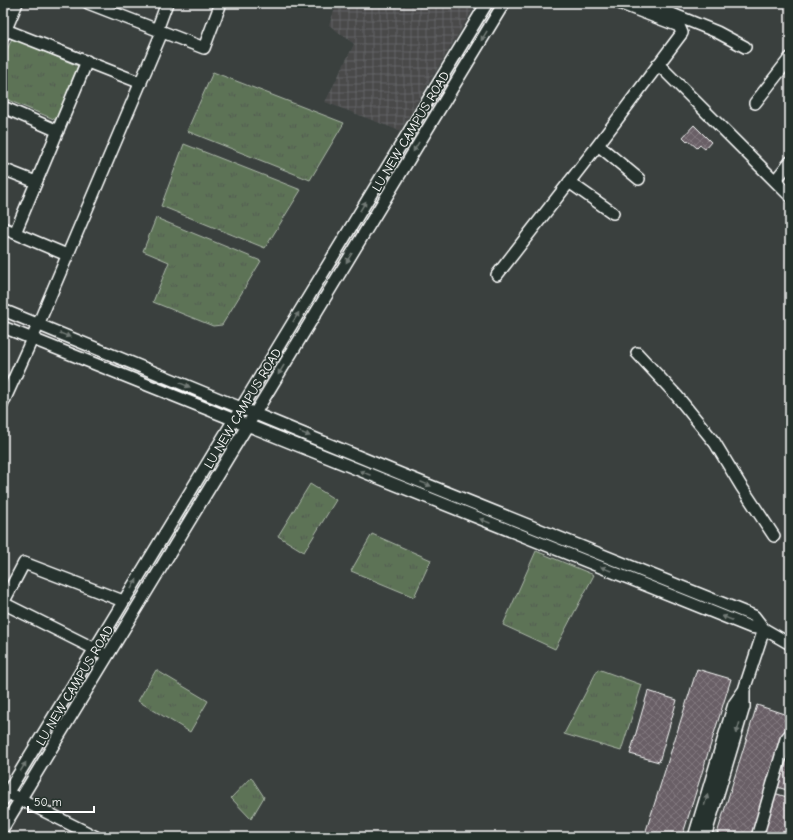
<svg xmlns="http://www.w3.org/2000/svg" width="793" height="840" viewBox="0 0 793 840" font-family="'Comic Neue',sans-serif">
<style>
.industrial{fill:url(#industrial-grid)}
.park{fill:url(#park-tufts);stroke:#aeb9ab}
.building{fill:url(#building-cross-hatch);stroke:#fff}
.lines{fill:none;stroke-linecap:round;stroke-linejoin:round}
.minor-casing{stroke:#fff;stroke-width:14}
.minor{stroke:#26332d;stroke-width:11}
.oneway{fill:#727a76}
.labels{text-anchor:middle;stroke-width:3.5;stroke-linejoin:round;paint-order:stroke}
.street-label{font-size:13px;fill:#fff;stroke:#26332d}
</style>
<defs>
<pattern id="industrial-grid" width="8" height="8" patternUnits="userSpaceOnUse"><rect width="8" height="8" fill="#48494a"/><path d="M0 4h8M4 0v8" fill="none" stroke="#636465"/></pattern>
<pattern id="park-tufts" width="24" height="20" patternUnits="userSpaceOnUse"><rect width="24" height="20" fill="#5d7357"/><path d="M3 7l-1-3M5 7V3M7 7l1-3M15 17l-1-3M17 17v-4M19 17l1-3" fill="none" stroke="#525a50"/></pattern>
<pattern id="building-cross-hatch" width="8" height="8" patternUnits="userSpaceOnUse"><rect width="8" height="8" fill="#695f66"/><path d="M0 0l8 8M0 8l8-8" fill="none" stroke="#80777d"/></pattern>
</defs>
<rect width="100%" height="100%" fill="#3a403e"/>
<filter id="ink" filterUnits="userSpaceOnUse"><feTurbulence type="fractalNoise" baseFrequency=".025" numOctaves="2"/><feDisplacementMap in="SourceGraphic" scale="8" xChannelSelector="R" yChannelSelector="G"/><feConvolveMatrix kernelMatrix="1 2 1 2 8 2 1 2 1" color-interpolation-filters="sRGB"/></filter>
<g filter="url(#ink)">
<path class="industrial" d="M337 3H477L400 131 325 102 354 44 329 25Z"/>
<path class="park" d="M12 38 78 66 56 120 3 98V60Z
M213 72 344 123 310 180 187 131Z
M184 144 301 190 265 248 161 206Z
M156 218 261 261 222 325 213 326 153 302 169 262 143 251Z
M310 484 336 500 304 552 278 536Z
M372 534 431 560 414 597 351 571Z
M536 551 594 575 555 649 503 625Z
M598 669 642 685 621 751 564 734Z
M156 670 208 701 190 732 138 701Z
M251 777 264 797 251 819 231 798Z"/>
<path class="building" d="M694 125 711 142 705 149 700 145 697 148 688 140 687 141 683 137Z
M697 669 731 679 682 837H644Z
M648 691 677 700 659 762 630 754Z
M757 705 790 716V723L754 837H716Z
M785 760 790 762V791L777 787Z
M774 793 790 798V837H761Z"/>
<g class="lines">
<g class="minor-casing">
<path id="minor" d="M88 3 204 48 221 3
M645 3 717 32 745 47
M6 30 141 83
M157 30 167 3
M3 36 17 3
M658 64 790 196
M755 103 790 58
M3 107 58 131
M598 145 639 179
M3 169 36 182
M775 181 790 162
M569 182 613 213
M3 228 67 255
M15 233 87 61
M497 275 598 145 682 33 679 26 619 3
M3 310 401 474 754 616 764 629 790 644
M3 327 750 627 764 629
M637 353 677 396 715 443 741 486 774 536
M3 403 32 339 162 32
M3 603 24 563 123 601
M3 603 101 652
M14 796 96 837
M3 800 487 3
M3 828 504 3
M694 837 734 704 744 690 764 629
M705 837 744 707V690
M757 837 786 739 790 734"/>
</g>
<use href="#minor" class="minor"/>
</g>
<defs><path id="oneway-solid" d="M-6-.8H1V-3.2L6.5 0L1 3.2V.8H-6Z"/></defs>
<g class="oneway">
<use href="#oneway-solid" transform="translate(484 36) rotate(121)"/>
<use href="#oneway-solid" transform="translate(416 147) rotate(121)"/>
<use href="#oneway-solid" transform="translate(363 206) rotate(-59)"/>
<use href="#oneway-solid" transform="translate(349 258) rotate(121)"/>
<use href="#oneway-solid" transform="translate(296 317) rotate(-59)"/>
<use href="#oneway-solid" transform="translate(65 335) rotate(22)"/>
<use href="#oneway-solid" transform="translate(281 370) rotate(121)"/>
<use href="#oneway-solid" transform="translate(185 385) rotate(22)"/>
<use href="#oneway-solid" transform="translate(305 434) rotate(22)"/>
<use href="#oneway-solid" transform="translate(365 473) rotate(-158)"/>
<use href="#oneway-solid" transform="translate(426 484) rotate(22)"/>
<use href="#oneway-solid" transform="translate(485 521) rotate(-158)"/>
<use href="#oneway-solid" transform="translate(606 569) rotate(-158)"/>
<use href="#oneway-solid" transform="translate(134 584) rotate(-59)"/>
<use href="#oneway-solid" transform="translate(727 618) rotate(-158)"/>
<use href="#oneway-solid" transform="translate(738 728) rotate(107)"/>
<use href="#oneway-solid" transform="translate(23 767) rotate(-59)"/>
<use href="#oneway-solid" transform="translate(706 800) rotate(-73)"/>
</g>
</g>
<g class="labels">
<g class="street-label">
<text transform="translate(410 131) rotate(-59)" y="5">LU NEW CAMPUS ROAD</text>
<text transform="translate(242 408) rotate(-59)" y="5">LU NEW CAMPUS ROAD</text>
<text transform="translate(74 685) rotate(-59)" y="5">LU NEW CAMPUS ROAD</text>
</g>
</g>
<rect width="793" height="840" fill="none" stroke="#26332d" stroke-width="16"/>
<rect x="8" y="8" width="777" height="824" fill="none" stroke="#fff" stroke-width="1.5" filter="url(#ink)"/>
<path d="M28 806v6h66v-6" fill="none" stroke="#ffffff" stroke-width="2"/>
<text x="34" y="806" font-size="12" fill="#ffffff" stroke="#26332d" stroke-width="3" paint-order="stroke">50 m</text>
</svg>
